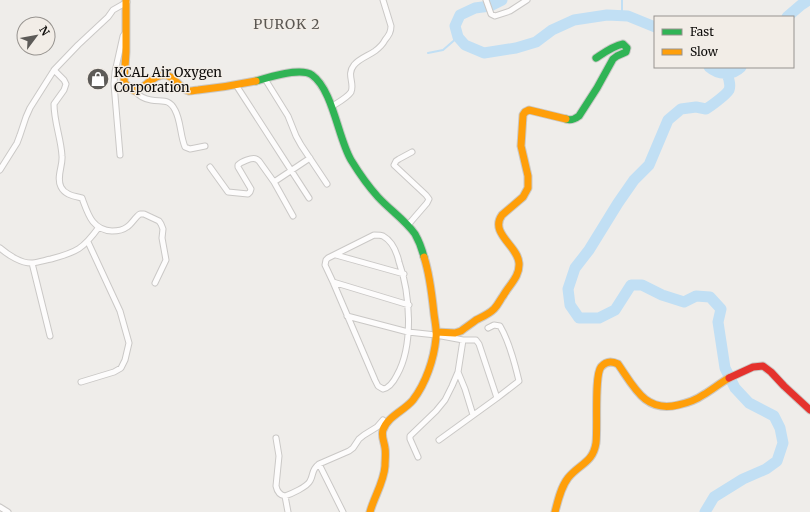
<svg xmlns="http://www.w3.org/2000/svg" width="810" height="512" viewBox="0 0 810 512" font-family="Merriweather,serif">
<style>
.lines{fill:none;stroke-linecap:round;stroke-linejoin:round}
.stream{stroke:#c1dff4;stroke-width:2}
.river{stroke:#c1dff4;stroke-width:11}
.street-casing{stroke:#cac8c6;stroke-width:7}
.fast-casing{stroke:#cac8c6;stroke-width:9}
.slow-casing{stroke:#cac8c6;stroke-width:9}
.jam-casing{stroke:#cac8c6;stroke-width:9}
.street{stroke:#fdfcfc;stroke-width:5}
.fast{stroke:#30b455;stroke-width:7}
.slow{stroke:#ff9f0a;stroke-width:7}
.jam{stroke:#e5322d;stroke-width:7}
.labels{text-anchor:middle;stroke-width:3;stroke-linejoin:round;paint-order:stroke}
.poi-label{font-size:13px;fill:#0e0c0a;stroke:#f2ede7;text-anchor:start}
.neighbourhood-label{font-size:14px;letter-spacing:1px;fill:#5b5752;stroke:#f2ede7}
</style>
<rect width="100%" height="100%" fill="#efedea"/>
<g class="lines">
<path class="stream" d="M622 16V0
M428 53 443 50 458 37"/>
<path class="river" d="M502 0 490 6 475 8 460 15 455 26 458 37 465 45 484 53 516 48 536 42 552 30 574 20 607 15 628 16 655 27
M787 17 801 5 809 0
M709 67C718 75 732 76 741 67
M705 512 714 497 743 479 766 469 777 461 783 443 780 428 774 416 749 403 735 388 725 368 718 322 721 309 710 297 696 296 684 302 662 295 642 285H631L615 310 599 318H579L570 305 568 289 575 268 589 250 618 203 634 180 649 165 668 120 681 109 696 107 706 109C711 106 726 95 729 90 731 85 729 79 727 74"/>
<g class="street-casing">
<path id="street" d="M486 0 491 14 495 16 510 11 527 0
M54 70 64 80 66 84 64 90 54 104C54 122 61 138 62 156 63 166 56 177 61 187 65 195 74 196 82 198 88 214 92 230 112 231 117 231 123 230 127 227 132 224 135 217 140 214H144L159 221 161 224 163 229 162 238 166 260 155 283
M265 79 288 116 296 136 301 145 327 184
M236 85 309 198
M135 91C139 96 144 99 151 100 162 102 169 98 175 110 181 121 180 135 185 147L190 149 205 146
M331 107C337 103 347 98 351 92 355 83 346 75 354 65 360 58 368 56 375 51 379 48 383 44 385 40 389 35 391 32 391 26L383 0
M120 155 114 84 115 72 123 36 126 32
M210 167 228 192 248 194 250 192 251 189 238 167V165C241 162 252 157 256 159 257 159 258 160 259 161L274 182 293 216
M0 170 17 143 20 135 26 117 30 108 54 70 78 45 108 17 113 10 127 2
M274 182 310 158
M408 225 427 203 429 199 426 195 395 166 394 165 396 161 399 159 412 152
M374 235C377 235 381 235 383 236 392 241 397 253 399 262 410 293 414 345 397 375 394 381 390 388 383 389L378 386 375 380 333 282 325 265 326 260 328 258Z
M0 248C8 255 22 264 33 263 39 262 46 260 51 259 77 252 83 249 99 227
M336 255 404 274
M32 263 50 336
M333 282 409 305
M347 316 408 332 436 335 463 340H476L479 344 497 398 439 440
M488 328 494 325 500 326C509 341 515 364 519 381L497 398
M458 372 465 389 473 415
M81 382 114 372 121 368 125 360 129 343 120 311 88 242
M276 438 279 456 276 486C277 491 279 495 285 496 291 494 307 487 310 481 314 474 311 470 319 464L349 451 353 448 359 439 364 435 377 427 383 420
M418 457 410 439V436L436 411 445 400 452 386 458 372 463 340
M319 464 343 512
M285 496 288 512
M0 507 8 512"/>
</g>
<g class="fast-casing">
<path id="fast" d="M256 81C269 77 301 67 312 75 333 90 338 138 351 160 359 173 368 186 378 197 390 210 405 220 415 234 419 241 422 249 424 257
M566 119C571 121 575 119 579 116L597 88 613 59 617 56 626 52 627 48 623 44C613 46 605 52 596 58"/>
</g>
<g class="slow-casing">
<path id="slow" d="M126 0V52L124 82 129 88 135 91C146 88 152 75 164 75 175 75 179 89 189 91 192 91 196 90 198 90 218 88 237 85 256 81
M436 332 455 333 461 331C466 327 471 324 476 320 482 317 489 314 494 309 498 305 500 300 503 296 509 285 520 277 519 263 518 246 489 233 502 215L523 197 528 188V176L521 146 523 115 525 112 529 110 566 119
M370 512C374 497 384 482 385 466 385 460 386 453 385 448 384 441 381 436 383 430 388 416 404 411 413 400 426 383 434 359 436 338 437 330 435 322 434 314 432 295 430 275 424 257
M555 512C558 500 561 487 568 478 579 464 593 463 596 443 598 428 594 376 601 367 606 361 612 361 618 364 634 387 645 413 678 405 687 403 696 400 703 395 712 390 720 383 729 378"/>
</g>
<g class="jam-casing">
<path id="jam" d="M729 378 753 367 763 366 771 372 784 386 810 410"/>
</g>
<use href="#street" class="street"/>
<use href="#fast" class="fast"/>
<use href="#slow" class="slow"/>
<use href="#jam" class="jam"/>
</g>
<defs>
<g id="shop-disc" transform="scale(1.15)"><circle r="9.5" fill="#5d5b58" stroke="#f2ede7"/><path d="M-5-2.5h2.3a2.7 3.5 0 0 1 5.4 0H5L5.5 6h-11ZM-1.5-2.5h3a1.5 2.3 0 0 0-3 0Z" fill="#fff"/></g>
</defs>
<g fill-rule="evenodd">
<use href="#shop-disc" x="98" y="79"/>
</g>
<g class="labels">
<g class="poi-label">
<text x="114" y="77">KCAL Air Oxygen<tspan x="114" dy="15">Corporation</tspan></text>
</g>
<g class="neighbourhood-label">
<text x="287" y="29">PUROK 2</text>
</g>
</g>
<rect x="654" y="16" width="140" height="52" fill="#f2ede7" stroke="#97938f"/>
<rect x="662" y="29" width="20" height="6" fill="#30b455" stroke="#97938f"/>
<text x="690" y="36" font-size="12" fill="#0e0c0a">Fast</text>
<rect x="662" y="49" width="20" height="6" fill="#ff9f0a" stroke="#97938f"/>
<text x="690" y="56" font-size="12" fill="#0e0c0a">Slow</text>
<g transform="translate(36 36) rotate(58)"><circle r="19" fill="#f2ede7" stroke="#97938f"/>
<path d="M0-3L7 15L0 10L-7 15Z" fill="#5d5b58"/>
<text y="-6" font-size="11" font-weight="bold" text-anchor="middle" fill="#0e0c0a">N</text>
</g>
</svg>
